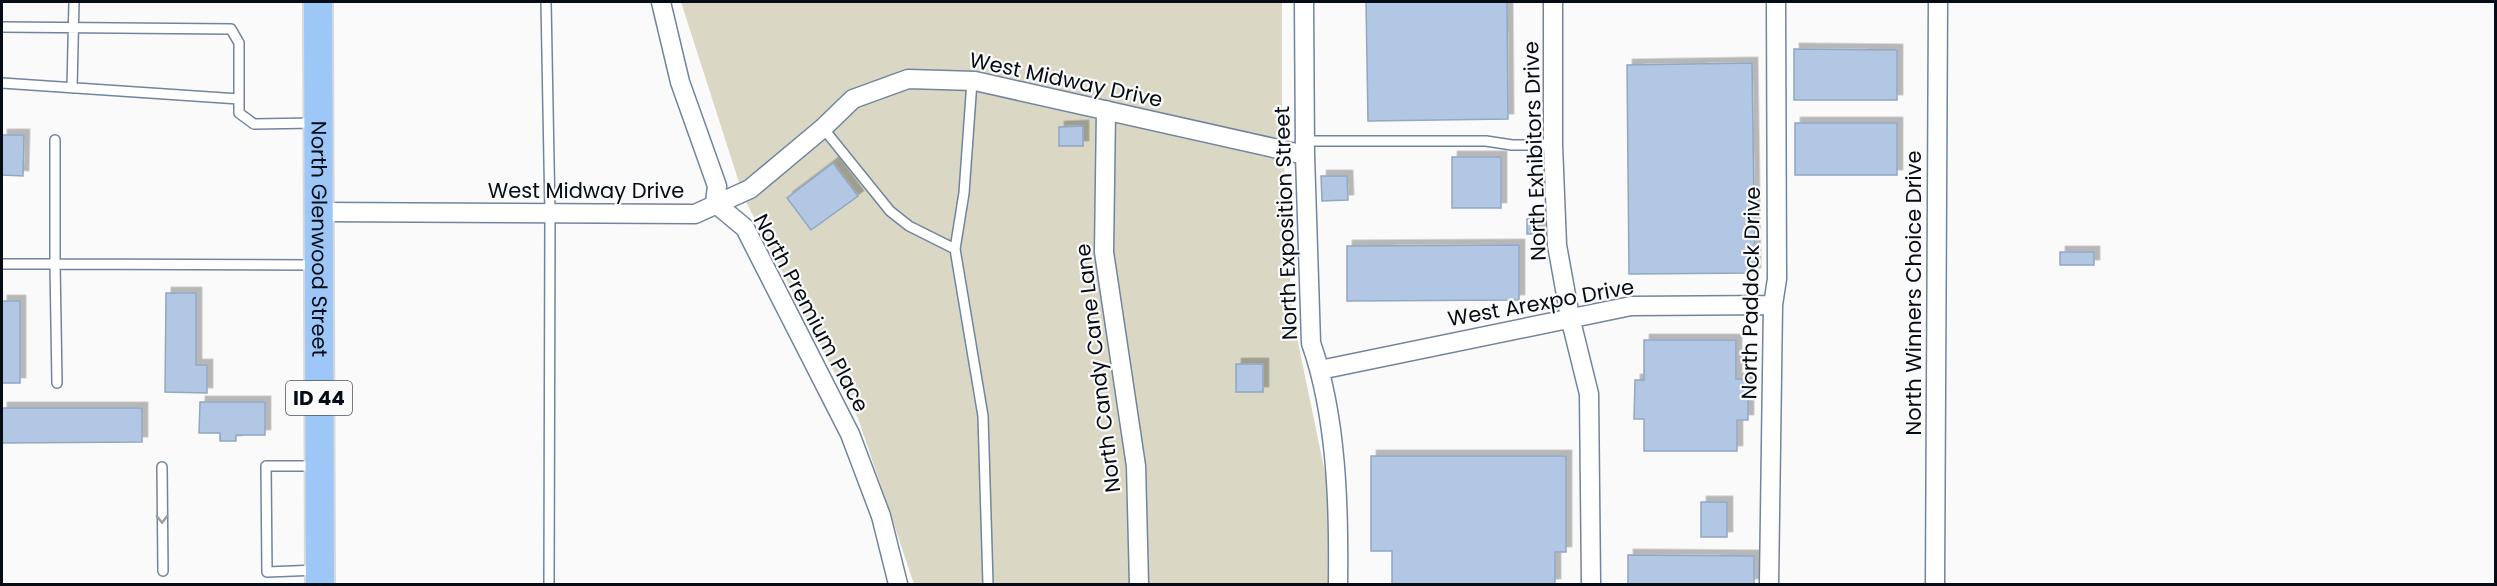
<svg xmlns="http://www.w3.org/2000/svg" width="2497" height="586" viewBox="0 0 2497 586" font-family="Poppins,sans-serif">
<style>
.green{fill:#dad8c4}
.building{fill:#b1c7e3;stroke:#91a7c2;stroke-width:1.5;filter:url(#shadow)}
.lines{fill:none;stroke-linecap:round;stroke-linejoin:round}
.lane-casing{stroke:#70859e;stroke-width:12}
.street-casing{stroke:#70859e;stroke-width:21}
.primary-casing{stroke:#d7d8da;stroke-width:32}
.lane{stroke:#fff;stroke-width:9}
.street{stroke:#fff;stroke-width:18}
.primary{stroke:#9dc7f7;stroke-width:28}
.oneway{stroke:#9b9ea1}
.labels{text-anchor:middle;stroke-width:4.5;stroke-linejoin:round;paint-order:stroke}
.shield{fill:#fafafa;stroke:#4e535a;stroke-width:1.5}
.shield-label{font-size:20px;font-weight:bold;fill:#050c15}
.street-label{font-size:21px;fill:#050c15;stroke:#fafafa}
</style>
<defs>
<filter id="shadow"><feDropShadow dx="5.5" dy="-5.5" stdDeviation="0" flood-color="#0004"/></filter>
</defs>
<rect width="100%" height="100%" fill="#fafafa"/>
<path class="green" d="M681 2H1282V127L1292 313 1348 584H914L858 418 744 198Z"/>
<path class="building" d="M1366 2H1507L1508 119 1368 121Z
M1794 49 1897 50V100H1794Z
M1752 63 1755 273 1629 274 1627 65Z
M1795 123H1897V175H1795Z
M1083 126V146H1059V127Z
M2 135H24L23 176 2 175Z
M1452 157H1501V208H1452Z
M833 163 858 196 811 230 787 198Z
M1321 176H1347L1348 200 1322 201Z
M1527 219H1539V234H1527Z
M1519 245V300L1347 301V246Z
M2060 252H2094V265H2060Z
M166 293H196V365H207V393L165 392Z
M2 301H20V383H2Z
M1644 340H1736V379H1748V420H1737V451H1644V419H1634L1635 380H1644Z
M1236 364H1263V392H1236Z
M200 402H265V435H236V441H220V433H199Z
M2 408H142V442L2 443Z
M1371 456H1566V552H1555V584H1392V551H1371Z
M1701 502H1727V537H1701Z
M1628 555 1754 556V584H1628Z"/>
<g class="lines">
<g class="lane-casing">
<path id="lane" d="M546 2 550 214 549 584
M2 27 231 29 239 43V113L254 124 314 123
M2 83 239 99
M72 88 74 2
M823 128 890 211 909 226 955 249 983 416 988 584
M1305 141H1486L1512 145H1553
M955 249 964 193 972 81
M2 264H55V140
M57 383 55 264 316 265
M317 466H266L267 572 318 570
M162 467 163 571"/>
</g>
<g class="street-casing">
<path id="street" d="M661 2 680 82 717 186 715 203 745 228 850 434 881 516 898 584
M1304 2 1305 155 1311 343C1337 417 1339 507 1338 584
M1553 2V145L1557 245 1570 317 1589 394 1591 584
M1106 110 1104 252 1136 466 1139 584
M319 212 695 214 750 189 823 128 853 99 908 79 975 81 1305 155
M1320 370 1631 306 1773 305
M1769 584 1773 305 1777 279 1776 2
M1935 584 1938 2"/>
</g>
<g class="primary-casing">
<g id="primary">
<path id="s1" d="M318 2 320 584"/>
</g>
</g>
<use href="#lane" class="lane"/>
<use href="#street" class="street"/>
<use href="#primary" class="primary"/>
</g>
<defs><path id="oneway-chevron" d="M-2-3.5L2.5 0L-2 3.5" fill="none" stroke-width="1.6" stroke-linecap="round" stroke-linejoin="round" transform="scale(1.5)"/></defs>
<use class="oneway" href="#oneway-chevron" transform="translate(162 519) rotate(89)"/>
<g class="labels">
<rect class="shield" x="286" y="381" width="66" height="34" rx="4.5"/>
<g class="shield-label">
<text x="319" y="405">ID 44</text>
</g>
<g class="street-label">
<text transform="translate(1066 80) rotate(12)" y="7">West Midway Drive</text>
<text transform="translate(1535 151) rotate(-92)" y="7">North Exhibitors Drive</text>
<text x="586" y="198">West Midway Drive</text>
<text transform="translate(1286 223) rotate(-92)" y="7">North Exposition Street</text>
<text dy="7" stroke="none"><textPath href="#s1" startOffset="237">North Glenwood Street</textPath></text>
<text transform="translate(1751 293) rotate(-89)" y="7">North Paddock Drive</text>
<text transform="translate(1914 293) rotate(-90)" y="7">North Winners Choice Drive</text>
<text transform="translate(1541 303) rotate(-10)" y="7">West Arexpo Drive</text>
<text transform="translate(811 313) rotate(62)" y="7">North Premium Place</text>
<text transform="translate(1098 368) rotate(-97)" y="7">North Candy Cane Lane</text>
</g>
</g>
<rect width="2497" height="586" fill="none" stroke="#050c15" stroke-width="6"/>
</svg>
